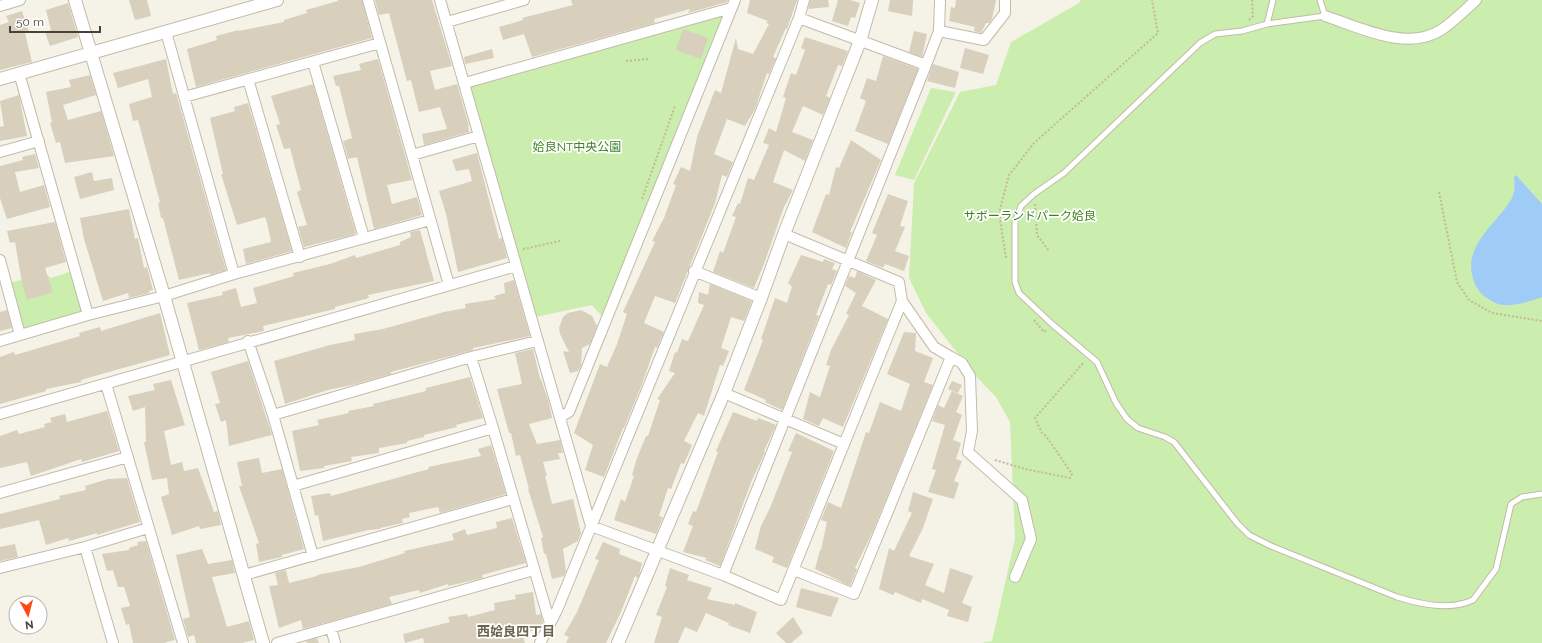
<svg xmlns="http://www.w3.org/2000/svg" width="1542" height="643" viewBox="0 0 1542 643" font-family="Raleway,'Noto Sans JP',sans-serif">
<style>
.green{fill:#cbedad}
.water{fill:#9fccf7}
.building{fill:#d8cfbc}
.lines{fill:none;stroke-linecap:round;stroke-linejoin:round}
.service-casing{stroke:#c2bba9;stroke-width:7}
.minor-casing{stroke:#c2bba9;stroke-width:12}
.tertiary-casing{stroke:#c2bba9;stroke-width:14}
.path{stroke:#c5b999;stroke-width:2;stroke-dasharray:2 2;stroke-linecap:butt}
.service{stroke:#fff;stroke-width:5}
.minor{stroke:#fff;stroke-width:10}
.tertiary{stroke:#fff;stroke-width:12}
.labels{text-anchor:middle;stroke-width:3.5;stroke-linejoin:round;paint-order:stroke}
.park-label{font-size:12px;fill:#3f8123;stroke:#fff}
.neighbourhood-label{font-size:13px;font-weight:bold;fill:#6d624c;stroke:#fff}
</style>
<rect width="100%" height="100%" fill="#f5f2e8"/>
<path class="green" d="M1081 0H1542V643H981L992 641 1015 539 1010 422 996 397 974 374 926 313 909 278 914 183 960 92 996 85 1011 42 1079 3Z
M725 13 606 321 592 305 531 318 465 83Z
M931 88 956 92 914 180 895 175Z
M72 271 88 315 20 335 5 284 45 274 51 278Z"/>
<path class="water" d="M1516 175 1542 204V297C1533 301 1507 308 1498 304 1494 302 1490 300 1487 298 1480 294 1475 286 1473 278 1463 246 1495 225 1511 200 1515 193 1515 185 1514 177Z"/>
<path class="building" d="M129 0H147L151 16 135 20Z
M338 0H362L372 38 196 87 187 49 217 40 216 36 239 30V31L284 22V20L307 13 306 10 338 1Z
M375 0H432L452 66 430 71 435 90 457 84 469 126H468L469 132 424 145 422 134 447 129 440 107 419 112 411 80 407 81 389 13 379 15Z
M571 0H728L727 2 688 13 690 9 654 19 655 23 532 57 524 34 503 40 499 27 523 20 522 18 573 5Z
M750 0H797L787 29 786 28 773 57 776 58 769 74 767 73 755 109 745 126 727 119 714 154 733 162 727 177 722 175 715 203 675 303 655 296 644 323 664 332 657 348 655 347 642 384 624 428H623L604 477 585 470 593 445 574 433 600 364 607 367 617 344 627 314 623 312 655 242 652 241 664 218 676 185 673 184 681 167 690 171 697 137 715 90 721 93 736 38 738 49 753 54 769 24 766 23 768 21 747 13Z
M810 0H828L829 7 808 9Z
M838 0H850L860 3 855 18 851 17 848 26 832 21Z
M890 0H913L912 16 888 11Z
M956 0H996L992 19 989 23H986L981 33 974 31 975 27 949 21 951 7 955 8Z
M68 3 78 37 50 46 45 32 51 30 46 10Z
M22 11 29 32 25 33 32 62 0 70V25L9 22 6 16Z
M683 29 708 38 701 59 676 50Z
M914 31 927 34 922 57 909 52Z
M805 37 848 51 842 66 838 65 826 96 830 98 823 115 803 106 792 132 813 140 805 161 784 150 773 182 793 190 784 207 764 264 754 288 713 272 720 251 723 253 736 217 732 216 738 203 740 204 748 178 754 180 769 145 763 143 769 128 776 132 786 98 783 97 791 73 796 75 805 50 801 48Z
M965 48 989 55 983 74 960 68Z
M492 49 494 58 465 64 464 57Z
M883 56 918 69 888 144 855 131 866 101 860 98 867 78 876 81Z
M166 59 173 94 176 93 226 270 210 275V273L179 280 163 218H161L158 203 160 202 138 120 133 121 129 104 152 97 148 79 118 88 113 73Z
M378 59 412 180 387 185 392 204 417 197 422 215 374 229 357 157 348 159 343 141 352 138 339 86H336L333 76 361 70 359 64Z
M933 64 959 72 955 88 927 81Z
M90 75 96 95 63 105 68 120 101 111 114 156 65 163 60 142 56 143 50 123 52 122 46 92 71 87 69 80Z
M313 84 356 234 304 247 298 227 307 225 297 192 301 190 290 148 284 149 276 125 280 124 271 96Z
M19 95 27 136 0 141V127L4 126 0 101Z
M248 103 292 251 246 264 243 249 271 242 267 222 265 217 237 225 221 174H223L210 118 235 111 234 107Z
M851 140 881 160 850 232H852L846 248 812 232 826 194 829 195 836 167 839 168Z
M477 153 499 239 502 238 507 258 458 272 446 214 439 191 472 181 469 169 456 171 452 160Z
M35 154 39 168 15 172 20 192 44 185 50 207 7 219 0 198V166L23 160 22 157Z
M92 172 94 181 112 178 114 190 80 199 74 177Z
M888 194 908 201 900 226 905 227 895 251 909 256 904 271 885 264 883 268 866 261 877 235 872 233Z
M129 209 135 239 138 238 144 268 147 267 153 290 149 291V293L129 298 128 293 103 301 84 239 80 218Z
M55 222 66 262 45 268 53 292 27 300 22 283 15 242 10 243 7 231Z
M420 230 434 281 368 295 369 298 335 307V309L263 326 264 331 228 338 229 342 199 350 187 303 223 295 222 292 236 288 241 307 257 303 253 288 294 276 293 273 330 264 355 255 356 258 400 245V242L411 237 410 232Z
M801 255 823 262 824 259 835 263 832 269 837 271 831 285 828 284 816 315 819 316 782 410 765 402 766 400 744 390 763 340 761 339 775 298 787 303 792 287 788 283Z
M857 271 876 280 862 306 888 319 843 427 823 418 819 426 803 419 810 392 820 397 830 366 826 365 831 350 849 315 846 314 856 293 845 286 849 276 855 278Z
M514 280 530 336 473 348V350L391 372V374L356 384 328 390 285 404 274 361 330 345 355 340 354 334 383 329 444 312 466 308 465 304 496 299 494 296 505 293 504 283Z
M710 284 752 301 744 321 731 317 721 348 729 351 723 366 720 365 704 416 698 413 684 441 692 445 684 464 681 463 671 489 668 488 659 516 663 517 656 534 614 520 621 499 625 502 634 476 632 475 637 458 646 436H648L660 400 657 399 675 373 669 371 675 352 677 353 682 339 688 341 704 305 698 303 699 292 708 295Z
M7 310 12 328 0 331V312Z
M581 310 592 316 597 326 590 344 582 348 581 366 578 371 570 373 563 351 569 352 560 334 559 328 563 317 568 313Z
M160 313 170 355 105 373 81 380V382L46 389V391L0 404V357L14 352 15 355 80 336 79 333 100 327 101 331Z
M904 332 916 333 915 351 933 358 924 382 933 385 873 531 855 568 857 569 850 586 815 569 820 550H821L827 522 821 520 828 502 841 508 866 432 869 433 880 402 901 411 910 384 887 374Z
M533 349 540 379H541L549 403 552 418 529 424 537 444 560 440 563 453H558L560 459 543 462 547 476H545L552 504 573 499 581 533 578 541 563 549 566 571 564 576 552 579 546 554H544L541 538 543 537 528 489H529L520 455 516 456 511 433H509L497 389 522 384 515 353Z
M248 361 272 435 229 446 226 420 221 422 215 404 220 403 211 372Z
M470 377 483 418 456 425 457 427 424 435V437L407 441V443L379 448V453L351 457 352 461 324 466V468L300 471 292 431 319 425 317 420 349 413 348 411 374 406 373 404 426 391V388Z
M171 380 185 425 164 431 171 465 182 462 184 471 198 468 214 512 218 511 221 525 200 529 199 526 172 535 161 497 169 494 167 478 152 480 144 442H146L145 407 133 411 128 396 155 390 153 384Z
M952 381 962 385 958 393 948 389Z
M952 391 963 396 956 412 962 415 953 440 961 443 956 459 962 461 954 481 959 483 954 499 928 492 936 470 932 469 945 425 932 421 938 405 944 408Z
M107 411 119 451 82 462 81 459 31 476 27 462 0 468V436L17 430 19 434 45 427 44 424 52 422 50 418 65 414 67 422Z
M733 412 757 421 758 418 776 425 764 451 765 452 752 480 720 566 705 560 707 558 683 552 693 526 688 524 693 511 696 512 718 452 716 451Z
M796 433 834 451 787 568 772 562 774 557 755 549 761 526 770 508 792 452 788 451Z
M491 445 506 494 440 513 438 507 409 513 410 517 402 519 403 523 380 528V529L368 530 323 541 318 515 315 516 311 496 330 493 331 496 429 469 428 467 481 456 478 449Z
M259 458 262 473 282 469 304 549 282 555V557L259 562 256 544 259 543 239 486H242L237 462Z
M127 478 140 522 97 535V533L69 541 68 538 46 545 39 520 0 529V514L60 499 59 496 86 490 85 486 108 479Z
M913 492 933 499 923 528 909 556 934 564 925 585 944 593 950 568 973 576 962 603 972 607 968 622 947 616 949 610 922 599 921 603 895 592 893 595 879 589 889 548 894 551 912 513 908 511Z
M512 518 526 563 482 575 483 578 448 586V584L420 593 419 590 389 597 392 604 303 629 301 620 279 628 269 586 278 585 275 573 286 570 289 583 317 576V575L359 567 405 553 404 551 454 540 452 534 465 529 467 535 497 528 496 522Z
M146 541 175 640 164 643H133L129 624 126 625 121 608 130 606 124 587H118L113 570 107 571 102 554 129 550V548L138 545 137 542Z
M603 542 620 549 619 554 642 563 639 575 638 578 635 576 621 612 606 643H566L569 637 564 635 577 612 599 560 595 559Z
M15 544 18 557 0 561V547Z
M202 549 208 564 232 560 235 573 212 577 227 627 249 621 254 640 242 643H196L194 635 188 637 183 619 190 617 176 555Z
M670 568 689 575 687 580 712 588 707 599 735 605V603L757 612 750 633 728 625 729 623 706 613 697 632 685 627 678 643H654L662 617 656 615 667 587 665 586Z
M801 588 839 598 831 617 796 607Z
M533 592 536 615 541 614 543 623 540 628 522 634 525 643H424L423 638 405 643 403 634 450 622 448 617 467 614 468 617 495 610 494 603 516 599 515 595Z
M793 617 803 633 791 643H786L776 633Z
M317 638 319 643H307L306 641Z"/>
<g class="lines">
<g class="service-casing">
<path id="service" d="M1320 0 1325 16 1267 24 1242 31 1215 34 1200 43 1064 173 1034 194 1021 206 1015 222V282L1019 293 1052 324 1097 362 1116 403 1127 419 1138 428 1165 437 1174 442 1237 523 1249 535 1271 546 1397 597C1420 604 1450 611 1473 600L1496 569 1511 504 1522 497 1542 494
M1267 24 1273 0"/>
</g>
<g class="minor-casing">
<path id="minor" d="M368 0 449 285
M440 0 591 526
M0 6 20 0
M1325 16C1359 27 1407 52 1441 30 1453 22 1465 10 1476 0
M799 18 926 65
M447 22 524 0
M939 31 984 40 1005 13V0
M166 32 234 274
M313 62 364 238
M19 73 88 315
M248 79 300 257
M465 83 731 8
M184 97 380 43
M0 152 39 141
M412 155 479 136
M784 234 899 282 902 301 934 347 951 357 854 594 794 570
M0 260 20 335
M694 271 761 298
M0 341 88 315 164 296 234 274 430 220
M248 341 273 415 313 556
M471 357 493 428 550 623
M951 357 962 363 970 376 972 431 968 452 1022 500 1031 539 1015 577
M106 384 183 643
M724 393 844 444
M0 414 516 266
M273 415 471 357 537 341
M560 417 569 412 735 0
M293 486 493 428
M0 493 128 457
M591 526 723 575 781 600 902 301
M85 547 113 643
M0 568 85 547 148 528
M244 575 513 499
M723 575 926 65 939 31 940 0
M331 628 335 643
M277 643 534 570
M540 643 557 610 799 18 804 0"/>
</g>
<g class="tertiary-casing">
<path id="tertiary" d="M75 0 164 296 263 643
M0 79 277 0
M618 643 724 393 761 298 784 234 860 41 872 0"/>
</g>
<path class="path" d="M1249 20 1253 16 1252 0
M626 61 648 59
M1439 192 1457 282 1469 300 1492 313 1542 321
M642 199 675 106
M1035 204 1037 235 1049 251
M523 249 560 241
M1006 258 999 213 1009 175 1034 143 1158 33 1152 0
M1034 320 1044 332 1047 329
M995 460 1025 469 1070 478 1072 474 1046 436 1042 433 1035 418 1084 362"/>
<use href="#service" class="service"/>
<use href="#minor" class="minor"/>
<use href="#tertiary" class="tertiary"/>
</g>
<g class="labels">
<g class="park-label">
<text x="577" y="151">姶良NT中央公園</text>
<text x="1030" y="220">サボーランドパーク姶良</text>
</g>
<g class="neighbourhood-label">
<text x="516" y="636">西姶良四丁目</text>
</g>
</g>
<g transform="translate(28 615) rotate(173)"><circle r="19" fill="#ffffff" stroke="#b6b4af"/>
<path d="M0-3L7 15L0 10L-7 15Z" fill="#ff4b15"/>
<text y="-6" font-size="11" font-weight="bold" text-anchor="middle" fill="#494336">N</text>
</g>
<path d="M10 26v6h90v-6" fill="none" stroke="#494336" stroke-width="2"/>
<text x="16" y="26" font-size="12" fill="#494336" stroke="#ffffff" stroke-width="3" paint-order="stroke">50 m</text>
</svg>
